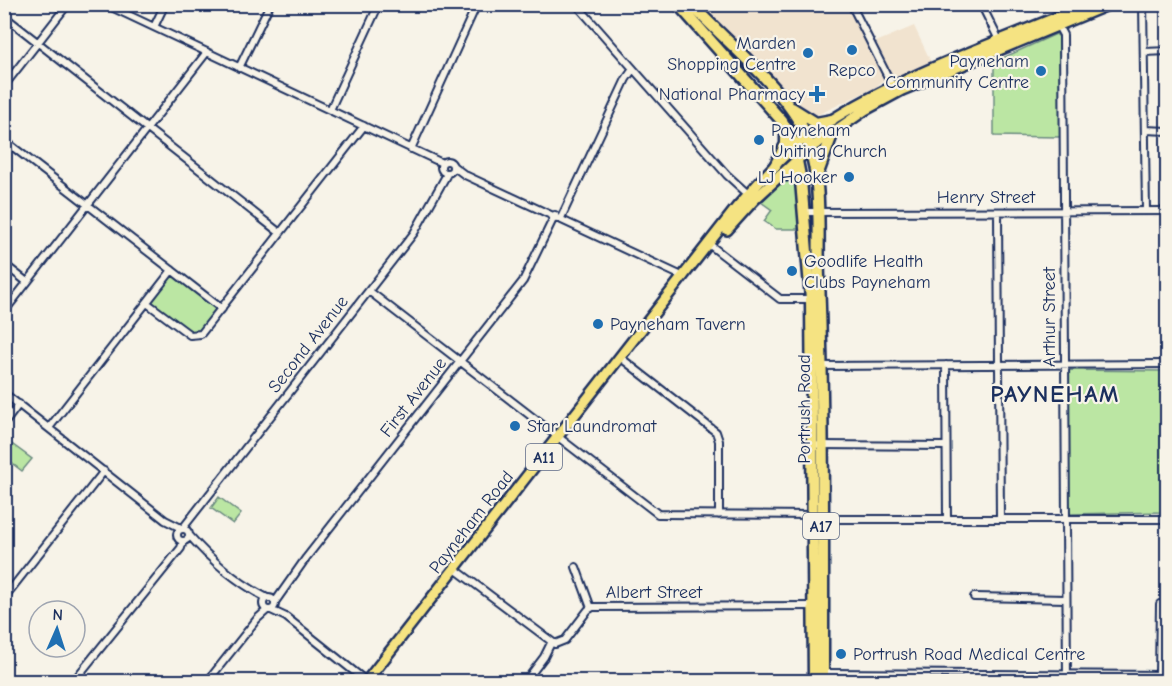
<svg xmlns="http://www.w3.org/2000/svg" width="1172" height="686" viewBox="0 0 1172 686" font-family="'Comic Neue',sans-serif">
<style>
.built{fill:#f1e3cf}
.green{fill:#bbe6a3;stroke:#6b8a80;stroke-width:1.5}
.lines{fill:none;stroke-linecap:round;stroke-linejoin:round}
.street-casing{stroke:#1b2f5e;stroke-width:10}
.primary-casing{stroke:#1b2f5e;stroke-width:14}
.highway-casing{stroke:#1b2f5e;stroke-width:15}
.street{stroke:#f7f3e8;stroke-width:6}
.primary{stroke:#f5e382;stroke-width:9}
.highway{stroke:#f5e382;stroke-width:10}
.poi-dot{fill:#1f6fb2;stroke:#f7f3e8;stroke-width:2}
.labels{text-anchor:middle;stroke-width:4.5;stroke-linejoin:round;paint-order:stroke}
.shield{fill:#f7f3e8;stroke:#5d6a87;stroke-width:1.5}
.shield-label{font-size:16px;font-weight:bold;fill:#1b2f5e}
.poi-label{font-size:18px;fill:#1b2f5e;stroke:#f7f3e8;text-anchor:start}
.street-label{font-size:18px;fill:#1b2f5e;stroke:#f7f3e8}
.district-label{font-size:24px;font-weight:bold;letter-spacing:1.5px;fill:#1b2f5e;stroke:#f7f3e8}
</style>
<rect width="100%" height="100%" fill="#f7f3e8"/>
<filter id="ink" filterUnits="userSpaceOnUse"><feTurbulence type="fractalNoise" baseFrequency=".0167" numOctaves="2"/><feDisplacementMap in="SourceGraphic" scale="12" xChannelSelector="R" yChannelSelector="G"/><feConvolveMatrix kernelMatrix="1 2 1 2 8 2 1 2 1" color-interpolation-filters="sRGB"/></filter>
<g filter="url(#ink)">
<path class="built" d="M701 5H847L884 79 876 87 817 115 790 102Z
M914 26 932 64 901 77 892 76 876 42Z
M830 678H918V681L830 682Z"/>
<path class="green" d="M1056 34 1059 37 1060 137 994 136V62Z
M791 178 798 182 802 229H776L764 221 772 210 761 202 779 185Z
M172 270 222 309 197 336 147 303Z
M1069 370 1167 371V512L1069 514Z
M9 442 32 459 22 471 5 458V447Z
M219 497 241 514 233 524 211 508Z
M1073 678H1167L1168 681 1073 682Z"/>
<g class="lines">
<g class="street-casing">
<path id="street" d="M105 4 442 163
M576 4 727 175 749 195
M851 4 893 87
M981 4 1000 42
M1143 4 1146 211
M4 16 280 233
M1058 26 1063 35 1067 682
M154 27 165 4
M1144 52 1168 51
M239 68 270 4
M4 86 68 4
M330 110 379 4
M1145 130 1168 131
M4 140 222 309
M411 149 477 4
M441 167a6 6 0 1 1 12 0a6 6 0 1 1-12 0Z
M453 166 465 175 684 277
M805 212 1168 211
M998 212 1000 519
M561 218 626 79 633 69
M710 245 780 299H811
M4 264 27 282
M369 291 658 514 814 515
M147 303 190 335 201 334 364 126
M4 312 207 52
M621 358 716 432 719 441V515
M946 365 947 519
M820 366 1168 364
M4 393 165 520 181 528
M4 424 19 404
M49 428 172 270
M819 445 946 446
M823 519H1168
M183 528 414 233 447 174
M177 535a6 6 0 1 1 12 0a6 6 0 1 1-12 0Z
M189 535C210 559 238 583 267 598
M576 567 591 608
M455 569 555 644 565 640 588 610 593 607 815 606
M974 597 1066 599
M263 604a6 6 0 1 1 12 0a6 6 0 1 1-12 0Z
M4 598 104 471
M275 602 306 558 523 281 555 215
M271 610 286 617 366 681
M823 673 1168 675
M1159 675 1160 604
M73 682 181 548 183 541
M207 682 257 619 267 610
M525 682 544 657 551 643"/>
</g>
<g class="primary-casing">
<path id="primary" d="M727 230 754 200 809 149 865 110 902 90 1110 4
M366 682 737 207C760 182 783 153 812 133 890 78 1000 42 1089 4"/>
</g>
<g class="highway-casing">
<path id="highway" d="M678 4 782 121 793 141 801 181 811 299 814 682
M691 4C724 40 783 87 803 129 824 175 817 228 819 277 824 412 823 547 823 682
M792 108 816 123 832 120
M775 166 786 144V133
M818 173 833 132
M779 176 794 174 801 181"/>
</g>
<use href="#street" class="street"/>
<use href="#primary" class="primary"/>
<use href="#highway" class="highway"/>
</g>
</g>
<g class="poi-dot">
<circle cx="852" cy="50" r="6"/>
<circle cx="808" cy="53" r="6"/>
<circle cx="1041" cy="71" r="6"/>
<path d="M814 85h6v6h6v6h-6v6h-6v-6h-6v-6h6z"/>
<circle cx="759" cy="140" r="6"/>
<circle cx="849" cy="177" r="6"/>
<circle cx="792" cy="271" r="6"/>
<circle cx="598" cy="324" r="6"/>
<circle cx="515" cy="426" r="6"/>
<circle cx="841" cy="654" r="6"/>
</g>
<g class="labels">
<g class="shield">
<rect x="526" y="444" width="36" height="26" rx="4.5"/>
<rect x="803" y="513" width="36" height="26" rx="4.5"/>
</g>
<g class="shield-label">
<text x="544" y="463">A11</text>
<text x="821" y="532">A17</text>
</g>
<g class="poi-label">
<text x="796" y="49" text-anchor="end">Marden<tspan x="796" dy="21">Shopping Centre</tspan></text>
<text x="1029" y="67" text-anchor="end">Payneham<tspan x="1029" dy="21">Community Centre</tspan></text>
<text x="852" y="76" text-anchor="middle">Repco</text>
<text x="805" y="100" text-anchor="end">National Pharmacy</text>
<text x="771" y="136">Payneham<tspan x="771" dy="21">Uniting Church</tspan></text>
<text x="837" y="183" text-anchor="end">LJ Hooker</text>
<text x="804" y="267">Goodlife Health<tspan x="804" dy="21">Clubs Payneham</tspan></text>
<text x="610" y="330">Payneham Tavern</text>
<text x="527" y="432">Star Laundromat</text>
<text x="853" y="660">Portrush Road Medical Centre</text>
</g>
<g class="street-label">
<text x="986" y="203">Henry Street</text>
<text transform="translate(1049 317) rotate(-90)" y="6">Arthur Street</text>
<text transform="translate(308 344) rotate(-52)" y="6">Second Avenue</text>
<text transform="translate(413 397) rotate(-52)" y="6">First Avenue</text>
<text transform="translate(804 409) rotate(-90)" y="6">Portrush Road</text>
<text transform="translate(471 522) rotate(-52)" y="6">Payneham Road</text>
<text x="654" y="598">Albert Street</text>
</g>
<g class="district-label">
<text x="1055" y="402">PAYNEHAM</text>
</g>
</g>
<rect width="1172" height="686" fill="none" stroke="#f7f3e8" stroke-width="24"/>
<rect x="12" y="12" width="1148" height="662" fill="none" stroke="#1b2f5e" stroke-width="2" filter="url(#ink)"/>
<g transform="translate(57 629) rotate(3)"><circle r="28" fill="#f7f3e8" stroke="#9fa5b1" stroke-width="1.5"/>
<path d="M0-4.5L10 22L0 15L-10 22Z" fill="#1f6fb2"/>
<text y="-9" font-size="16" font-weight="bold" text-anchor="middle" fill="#1b2f5e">N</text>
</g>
</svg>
